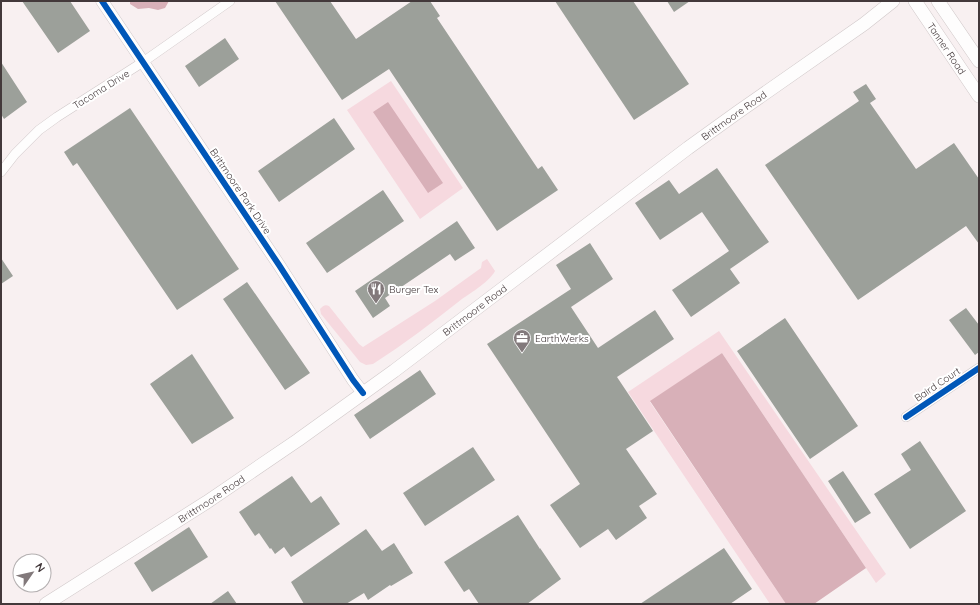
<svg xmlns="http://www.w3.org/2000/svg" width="980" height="605" viewBox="0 0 980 605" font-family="Quicksand,sans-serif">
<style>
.green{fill:#f6d9df}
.water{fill:#d8b0b8}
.building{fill:#9ca09a}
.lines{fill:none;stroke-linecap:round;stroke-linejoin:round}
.minor-casing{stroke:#d0c8c9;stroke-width:10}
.tertiary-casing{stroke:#d0c8c9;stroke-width:13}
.secondary-casing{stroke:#d0c8c9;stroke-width:14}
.minor{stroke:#fefdfd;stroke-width:9}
.tertiary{stroke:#fefdfd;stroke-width:12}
.secondary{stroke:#fefdfd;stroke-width:13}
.cycleway-casing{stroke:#fff;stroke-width:8}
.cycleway{stroke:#0057b8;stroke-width:6}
.labels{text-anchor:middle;stroke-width:4;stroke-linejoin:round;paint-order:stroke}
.street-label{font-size:10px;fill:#43393b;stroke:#fff}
.poi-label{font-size:10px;fill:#43393b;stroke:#fff;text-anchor:start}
</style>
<rect width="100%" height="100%" fill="#f8f0f1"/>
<path class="green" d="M391 81 463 188 420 219 347 110Z
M487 259 495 271C490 281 471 293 462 299 433 322 404 344 373 364L366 365 360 362 321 314 320 309C323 306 325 304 329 306L359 344 363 347 435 301 481 268 482 262Z
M719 331 886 574 876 583 722 353 650 402 786 604H770L628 392Z"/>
<path class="water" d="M130 1H169L165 8 158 10 149 8 138 9 130 4Z
M388 102 443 183 428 193 373 112Z
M722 353 866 568 814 604H786L650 401Z"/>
<path class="building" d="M22 1H70L90 31 58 53Z
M275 1H330L356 39 412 1H430L440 16 437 18 538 169 542 166 558 190 497 231 389 69 342 100Z
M555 1H633L689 84 634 120Z
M667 1H690L674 12Z
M225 38 239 59 199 87 185 66Z
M1 62 27 102 4 119 1 114Z
M866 84 876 99 870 103 916 169 954 143 979 179V244L966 226 858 300 765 165 859 101 853 92Z
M130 108 239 269 177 310 77 163 73 166 64 152Z
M334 118 355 149 279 202 258 171Z
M717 168 769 242 730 269 740 283 691 317 672 290 729 251 702 212 660 240 635 203 669 180 679 194Z
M383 190 404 221 327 273 306 243Z
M457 221 475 248 455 261 450 254 385 298 390 306 373 318 355 291Z
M590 243 613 279 571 307 598 348 655 310 674 339 617 377 653 431 626 449 657 494 639 506 647 518 616 540 608 529 580 548 550 505 580 484 487 344 571 289 556 265Z
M1 258 13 276 1 284Z
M247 282 310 373 285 390 223 299Z
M966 308 979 325V352L975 355 949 320Z
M785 318 858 426 810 459 737 351Z
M192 354 234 418 192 444 150 384Z
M420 370 436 394 370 439 354 415Z
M920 441 966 511 910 549 874 494 911 470 901 454Z
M473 447 495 480 425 526 403 493Z
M843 471 871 513 855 523 828 481Z
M292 476 311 503 321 496 340 524 291 557 284 547 275 554 271 548 270 549 259 533 255 536 239 512Z
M518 515 540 549V548L561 579 527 604H479L469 589 464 592 444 562Z
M189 527 208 557 152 592 134 563Z
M366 529 382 551 394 543 413 573 391 586 390 585 368 600 364 593 346 604H304L291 582Z
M724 548 752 589 730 604H640Z
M228 591 237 604H210Z"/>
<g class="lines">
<g class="minor-casing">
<path id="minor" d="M1 172 15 154 39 130 57 117 143 62 230 1
M906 417 979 368"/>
</g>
<g class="tertiary-casing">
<path id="tertiary" d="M102 1 279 265 353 380 363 393"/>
</g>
<g class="secondary-casing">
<g id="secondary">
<path id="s1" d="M915 1 979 96"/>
<path d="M938 1 979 61"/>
<path id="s2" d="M46 604 207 502 298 440 394 371 688 148 738 112 864 24 893 1"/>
</g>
</g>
<use href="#minor" class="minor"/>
<use href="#tertiary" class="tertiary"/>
<use href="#secondary" class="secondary"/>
<g class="cycleway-casing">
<path id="cycleway" d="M102 1 279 265 353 380 363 393
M906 417 979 368"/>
</g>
<use href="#cycleway" class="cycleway"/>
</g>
<defs>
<g id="restaurant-pin" transform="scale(0.9)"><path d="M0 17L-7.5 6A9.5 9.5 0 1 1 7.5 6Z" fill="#82797b" stroke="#fff"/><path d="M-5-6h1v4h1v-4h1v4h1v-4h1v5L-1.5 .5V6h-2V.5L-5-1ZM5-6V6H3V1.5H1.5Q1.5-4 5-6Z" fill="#fff"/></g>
<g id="office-pin" transform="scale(0.9)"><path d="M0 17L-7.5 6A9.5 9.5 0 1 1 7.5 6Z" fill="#82797b" stroke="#fff"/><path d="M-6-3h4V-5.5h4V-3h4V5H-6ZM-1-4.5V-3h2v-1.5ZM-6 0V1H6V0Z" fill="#fff"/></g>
</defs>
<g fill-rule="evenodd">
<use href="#restaurant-pin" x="376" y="289"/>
<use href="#office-pin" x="522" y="338"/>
</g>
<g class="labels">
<g class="street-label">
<text dy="4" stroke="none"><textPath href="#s1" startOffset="57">Tanner Road</textPath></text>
<text transform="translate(101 89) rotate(-32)" y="4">Tacoma Drive</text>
<text dy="4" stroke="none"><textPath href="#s2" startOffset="844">Brittmoore Road</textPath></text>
<text transform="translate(241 191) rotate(56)" y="4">Brittmoore Park Drive</text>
<text dy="4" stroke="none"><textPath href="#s2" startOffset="520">Brittmoore Road</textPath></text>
<text transform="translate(937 384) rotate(-34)" y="4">Baird Court</text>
<text dy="4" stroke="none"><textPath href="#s2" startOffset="196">Brittmoore Road</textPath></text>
</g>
<g class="poi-label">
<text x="389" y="293">Burger Tex</text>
<text x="535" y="342">EarthWerks</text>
</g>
</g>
<rect width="980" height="605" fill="none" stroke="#43393b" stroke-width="4"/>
<g transform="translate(32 573) rotate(56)"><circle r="19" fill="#ffffff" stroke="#b4b0b1"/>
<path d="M0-3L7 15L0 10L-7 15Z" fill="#82797b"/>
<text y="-6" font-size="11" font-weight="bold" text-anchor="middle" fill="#43393b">N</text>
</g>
</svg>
